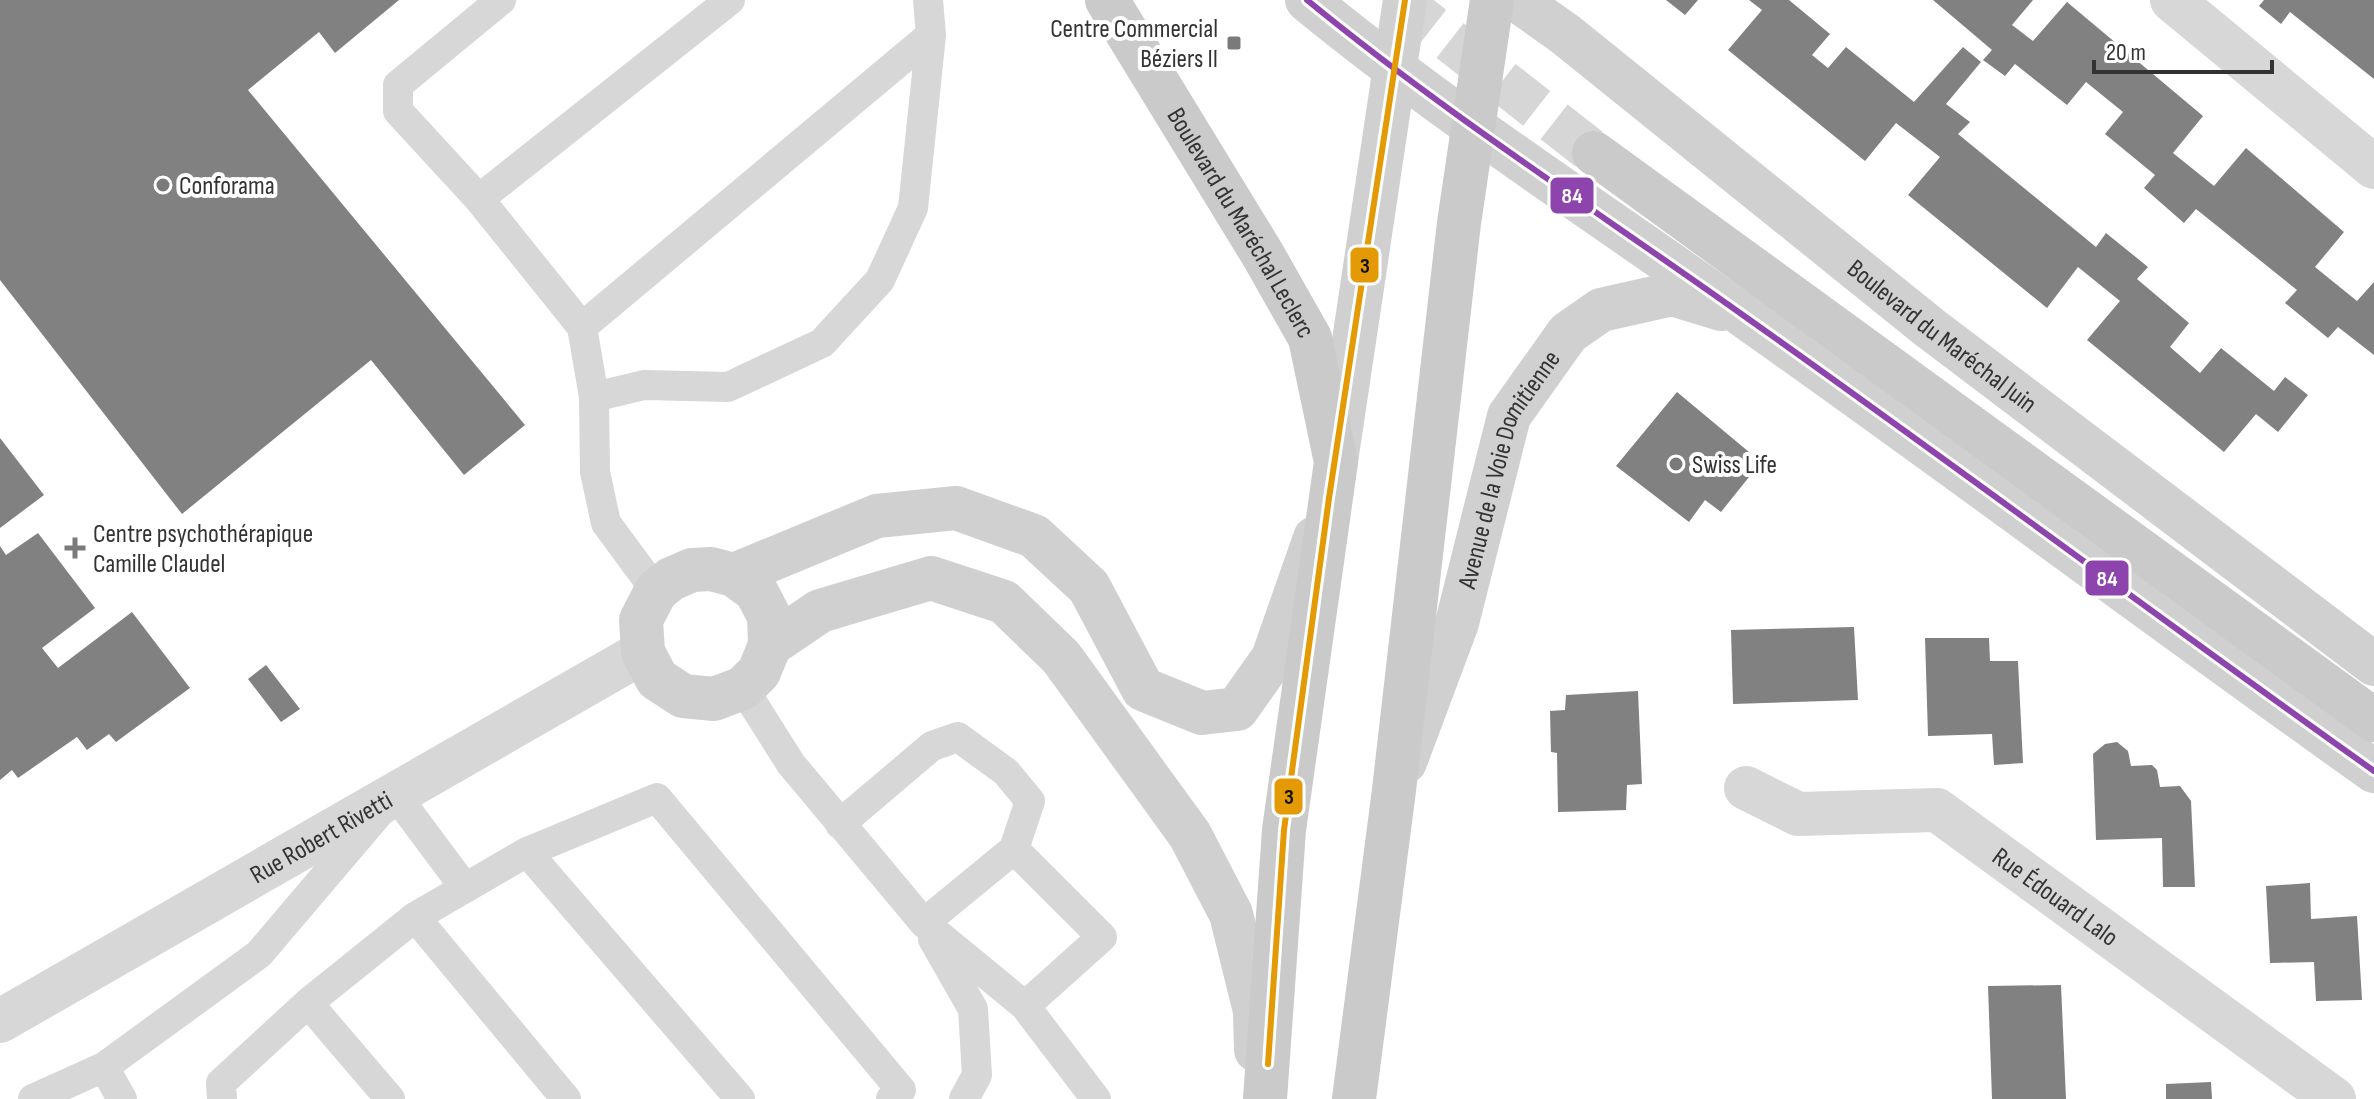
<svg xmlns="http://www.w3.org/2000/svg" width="2374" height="1099" viewBox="0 0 2374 1099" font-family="'Sofia Sans Condensed',sans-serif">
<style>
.building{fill:#818181}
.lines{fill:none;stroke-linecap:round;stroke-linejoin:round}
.primary-tunnel{stroke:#d6d6d6;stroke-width:44;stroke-dasharray:44 22;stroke-linecap:butt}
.lane{stroke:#d7d7d7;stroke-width:30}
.street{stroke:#d7d7d7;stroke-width:44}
.secondary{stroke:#d0d0d0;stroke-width:44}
.primary{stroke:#cacaca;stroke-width:44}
.bus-1-casing{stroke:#fff;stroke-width:12}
.bus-2-casing{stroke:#fff;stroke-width:12}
.bus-1{stroke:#8e44ad;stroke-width:6}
.bus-2{stroke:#e39a05;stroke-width:6}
.poi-dot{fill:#7a7a7a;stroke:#fff;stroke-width:3}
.labels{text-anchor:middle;stroke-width:8;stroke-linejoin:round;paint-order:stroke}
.poi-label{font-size:26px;fill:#333;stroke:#fff;text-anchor:start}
.street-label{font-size:26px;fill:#333;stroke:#fff}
.line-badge{stroke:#fff;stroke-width:3}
.badge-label{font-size:22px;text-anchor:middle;font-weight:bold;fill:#fff}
.pale-badge-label{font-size:22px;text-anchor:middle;font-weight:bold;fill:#111}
</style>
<rect width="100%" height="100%" fill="#fff"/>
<path class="building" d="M0 0H399L335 53 319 32 248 90 525 425 464 475 371 360 182 514 0 280Z
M1666 0H1698L1685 15Z
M1749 0H1789L1830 34 1812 55 1828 68 1846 47 1914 102 1963 47 1981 62 1946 104 1970 122 1958 134 2096 247 2106 233 2148 267 2137 279 2189 323 2170 347 2200 373 2221 348 2274 391 2285 377 2308 395 2278 432 2256 414 2224 452 2087 340 2120 301 2078 267 2047 308 1908 195 1940 157 1896 123 1865 161 1728 50 1762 10Z
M1933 0H2033L2012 25 2033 41 2067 2 2203 116 2173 153 2214 186 2246 148 2344 232 2315 267 2357 301 2374 282V355L2338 327 2328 338 2285 303 2297 290 2196 209 2184 223 2144 188 2155 175 2105 134 2123 112 2086 82 2067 105 2015 64 2005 76 1983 60 1992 50Z
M2264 0H2374V79L2290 12 2281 24 2259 6Z
M1677 392 1761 462 1721 512 1705 500 1689 522 1616 466Z
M0 438 44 495 0 528Z
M38 533 95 608 42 648 58 668 132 612 190 688 116 742 109 734 87 750 77 737 18 778 12 770 0 780V546L6 555Z
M1854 627 1858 700 1733 704 1731 630Z
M1925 638H1989L1990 661H2018L2023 763 1994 765 1992 734 1928 736Z
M266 665 300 709 281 722 248 679Z
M1638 691 1642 784 1627 785 1626 810 1558 812 1557 753 1551 752 1550 711 1565 710 1566 695Z
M2117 742 2128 751 2131 766 2152 765 2157 770 2160 787 2180 786 2191 801 2195 887H2163L2162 838 2096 840 2093 754 2105 744Z
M2310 883 2311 919 2357 916 2362 1000 2316 1001 2314 962 2270 963 2266 886Z
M2061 985 2066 1099H1992L1988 986Z
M2211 1082 2212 1099H2166V1084Z"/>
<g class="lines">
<path class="primary-tunnel" d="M1398 0 1594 153"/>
<path class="lane" d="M501 0 398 85V111L479 199 582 327 594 397
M479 199 730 0
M582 327 931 35
M656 591 606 523 595 472 594 397 644 385 728 387 822 343 880 280 913 208 931 35 928 0
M743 688 791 764 924 923 1025 1006 1096 1099
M840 824 932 746 958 737 1006 772 1030 801 1014 849 924 923
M1014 849 1102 937 1025 1006
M527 852 657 798 901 1090 891 1099
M465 888 527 852 740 1099
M415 917 566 1099
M933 939 973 1009 977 1075 964 1099
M308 1003 390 1099
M33 1099 104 1067
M122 1099 104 1067 259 954 395 794 465 888 415 917 308 1003 221 1083 222 1099"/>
<g class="street">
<path d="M2172 0 2374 167"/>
<path id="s1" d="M1746 788 1798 814 1937 810 2334 1099"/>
<path id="s2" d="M0 1021 643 652"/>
</g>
<g class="secondary">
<path d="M1307 0C1447 115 1600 213 1747 318 1958 467 2164 622 2374 771"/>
<path id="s3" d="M1517 0 1565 34 1930 328 2374 664"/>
<path d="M1336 461 1405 0"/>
<path d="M734 575 877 516 956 508 1034 536 1089 587 1143 689 1202 713 1237 709 1273 658 1315 538"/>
<path d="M770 645 769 616 756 591 734 575 711 569 692 570 671 579 656 591 641 620 643 652 657 679 683 696 714 699 743 688 759 672 770 645 820 611 931 578 1004 602 1061 657 1190 835 1231 914 1255 1011 1256 1050"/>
<path id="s4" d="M1405 762 1457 623 1509 416 1568 333 1601 310 1672 294 1721 309"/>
</g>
<g class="primary">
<path id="s5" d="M1107 0 1263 255 1310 338 1336 462 1284 830 1265 1099"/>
<path d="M1594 153 2374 720"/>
<path d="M1354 1099 1394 790 1459 223 1492 0"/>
</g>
<g class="bus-1-casing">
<path id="bus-1" d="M1307 0C1447 115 1600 213 1747 318 1958 467 2164 622 2374 771"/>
</g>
<g class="bus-2-casing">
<path id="bus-2" d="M1268 1064 1284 830 1329 498 1405 0"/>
</g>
<use href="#bus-1" class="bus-1"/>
<use href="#bus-2" class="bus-2"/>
</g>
<g class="poi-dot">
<rect x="1226" y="35" width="16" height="16" rx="4"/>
<circle cx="163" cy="185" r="8"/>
<circle cx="1676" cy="464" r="8"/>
<path d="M71 536h8v8h8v8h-8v8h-8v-8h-8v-8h8z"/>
</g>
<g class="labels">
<g class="poi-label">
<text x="1218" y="37" text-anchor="end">Centre Commercial<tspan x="1218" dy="30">Béziers II</tspan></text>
<text x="179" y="194">Conforama</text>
<text x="1692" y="473">Swiss Life</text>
<text x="93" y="542">Centre psychothérapique<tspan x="93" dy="30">Camille Claudel</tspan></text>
</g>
<g class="street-label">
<text dy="9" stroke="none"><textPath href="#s5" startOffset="260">Boulevard du Maréchal Leclerc</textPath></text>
<text dy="9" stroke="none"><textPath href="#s3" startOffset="542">Boulevard du Maréchal Juin</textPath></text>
<text dy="9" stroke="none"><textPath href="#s4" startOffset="312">Avenue de la Voie Domitienne</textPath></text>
<text dy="9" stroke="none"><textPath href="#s2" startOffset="370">Rue Robert Rivetti</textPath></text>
<text dy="9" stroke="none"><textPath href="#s1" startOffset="344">Rue Édouard Lalo</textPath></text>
</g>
</g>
<g class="line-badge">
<rect x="1549" y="176" width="46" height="39" rx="8" fill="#8e44ad"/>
<rect x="1349" y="246" width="31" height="38" rx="8" fill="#e39a05"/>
<rect x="2084" y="559" width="46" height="38" rx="8" fill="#8e44ad"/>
<rect x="1273" y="777" width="31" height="39" rx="8" fill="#e39a05"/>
</g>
<g class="badge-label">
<text x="1572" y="203">84</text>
<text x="2107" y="586">84</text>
</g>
<g class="pale-badge-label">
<text x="1365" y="273">3</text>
<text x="1289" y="804">3</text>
</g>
<path d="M2094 60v12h178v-12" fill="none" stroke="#333333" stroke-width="4"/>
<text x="2106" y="60" font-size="24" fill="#333333" stroke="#ffffff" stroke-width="6" paint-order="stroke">20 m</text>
</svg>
